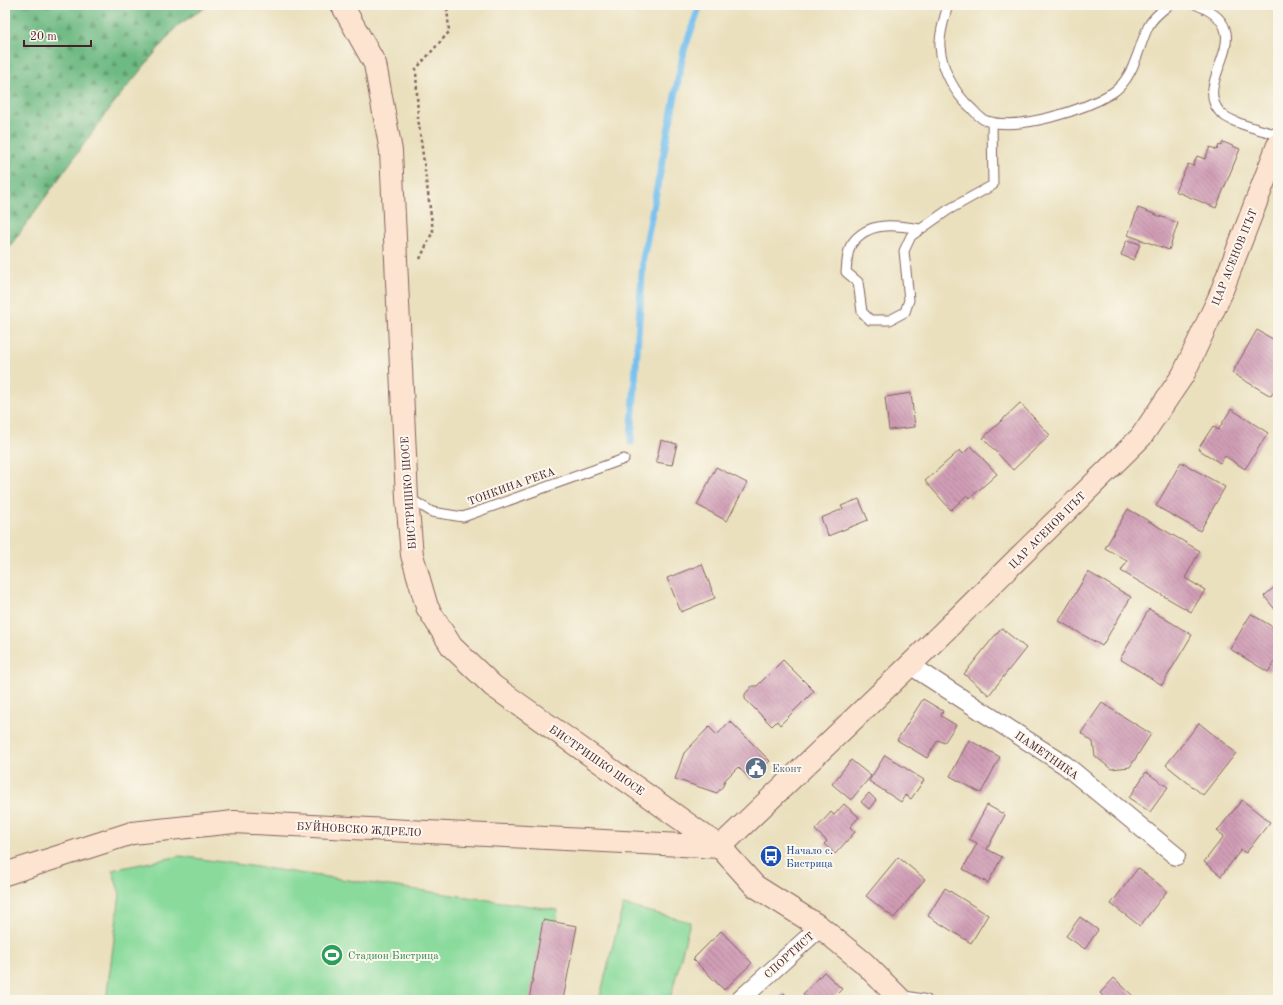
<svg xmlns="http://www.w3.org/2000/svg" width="1283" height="1005" viewBox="0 0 1283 1005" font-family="'Old Standard TT',serif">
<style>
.forest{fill:url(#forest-firs);stroke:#5c6c57}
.garden{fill:#89da9b;stroke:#6a7c63}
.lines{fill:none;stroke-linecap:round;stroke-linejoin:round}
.stream{stroke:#75c0ef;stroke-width:7}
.building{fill:url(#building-back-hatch)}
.lane-casing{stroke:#82635e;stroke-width:11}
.street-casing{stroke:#82635e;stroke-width:20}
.secondary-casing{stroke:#82635e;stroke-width:24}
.path{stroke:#82635e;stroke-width:2.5;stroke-dasharray:3 3;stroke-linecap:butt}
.lane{stroke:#fff;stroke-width:9}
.street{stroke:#fff;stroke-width:18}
.secondary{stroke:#fde4d1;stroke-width:22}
.labels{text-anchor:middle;stroke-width:4;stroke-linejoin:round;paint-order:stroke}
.street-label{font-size:11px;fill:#4a1f2b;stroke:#fbf7ec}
.service-label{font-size:11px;fill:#4e5e75;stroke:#fbf7ec;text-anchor:start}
.transit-label{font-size:11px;fill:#164399;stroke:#fbf7ec;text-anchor:start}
.leisure-label{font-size:11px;fill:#27864d;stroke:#fbf7ec;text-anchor:start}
</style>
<defs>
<pattern id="forest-firs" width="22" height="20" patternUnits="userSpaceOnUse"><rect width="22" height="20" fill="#6eba83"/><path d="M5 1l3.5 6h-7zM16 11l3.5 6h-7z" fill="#5c976b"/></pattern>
<pattern id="building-back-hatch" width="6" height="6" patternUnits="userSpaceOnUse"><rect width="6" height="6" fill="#d09eb6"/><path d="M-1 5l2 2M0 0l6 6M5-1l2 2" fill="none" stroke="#ab8094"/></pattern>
</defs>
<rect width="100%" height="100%" fill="#fbf7ec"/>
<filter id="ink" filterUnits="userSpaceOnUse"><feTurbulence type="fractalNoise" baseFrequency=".025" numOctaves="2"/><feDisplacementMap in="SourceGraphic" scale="8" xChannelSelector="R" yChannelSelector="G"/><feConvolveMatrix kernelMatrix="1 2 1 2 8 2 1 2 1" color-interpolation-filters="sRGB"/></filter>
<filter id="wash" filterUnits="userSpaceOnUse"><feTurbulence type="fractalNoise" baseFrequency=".012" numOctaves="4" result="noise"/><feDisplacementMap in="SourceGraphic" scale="16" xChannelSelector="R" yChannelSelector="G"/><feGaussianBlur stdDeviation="0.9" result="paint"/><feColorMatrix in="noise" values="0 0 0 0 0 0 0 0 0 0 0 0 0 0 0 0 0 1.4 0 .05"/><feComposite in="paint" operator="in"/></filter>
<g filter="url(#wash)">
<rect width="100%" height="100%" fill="#eae0be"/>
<path class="forest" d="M5 5H209L177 26 113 104 5 253Z"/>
<path class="garden" d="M180 856 558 910 547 1000H106L120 894 112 870Z
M623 905 690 922 670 1000H599Z"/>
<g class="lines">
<path class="stream" d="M631 442 643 259 684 50 700 5"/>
</g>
<g id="blocks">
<path class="building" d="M1223 142 1240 149 1216 208 1175 191 1188 164 1193 166 1197 156 1205 159 1210 147 1217 150 1219 145 1221 146Z
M1138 208 1178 223 1169 250 1128 235Z
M1127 240 1140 244 1134 260 1121 255Z
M1257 330 1278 342V384L1271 396 1232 373Z
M911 393 915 427 889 430 885 397Z
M1020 403 1050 435 1013 470 983 438Z
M1231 409 1268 433 1245 469 1225 456 1220 463 1198 449 1213 426 1218 430Z
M661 440 677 444 672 465 656 462Z
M971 446 997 474 970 498 967 495 951 510 925 481 960 450 963 454Z
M1181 462 1225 487 1200 531 1156 506Z
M716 467 747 483 727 521 697 505Z
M859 499 868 520 828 536 821 518 843 509 841 506Z
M1128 509 1200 551 1185 578 1205 590 1191 612 1121 571 1127 561 1105 548Z
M702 564 715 598 681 612 667 578Z
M1088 572 1131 597 1102 646 1059 621Z
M1278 584V613L1264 596Z
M1149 609 1192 635 1162 685 1120 659Z
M1251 614 1278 630V657L1268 672 1230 649Z
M1001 628 1026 648 989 695 964 674Z
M783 660 814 691 780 725 777 721 772 726 745 699V694L752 686H757Z
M923 699 943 711 941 716 956 725 944 743 938 740 927 758 897 740Z
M1102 703 1151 734 1130 767 1111 769 1095 756 1093 742 1081 733Z
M730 721 770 761 751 780 738 767 725 780 723 786 717 793 675 779 684 753 709 727 717 735Z
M1199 723 1236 753 1203 795 1166 765Z
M969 740 1000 757 981 793 950 776Z
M885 755 924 780 911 799 905 795 901 802 869 781Z
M851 760 871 776 851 800 832 784Z
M1146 772 1168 787 1150 812 1129 798Z
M869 793 876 800 869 809 861 802Z
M1242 800 1270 822 1246 853 1241 850 1221 876 1204 862 1224 836 1217 831Z
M844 804 859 817 850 827 855 832 835 854 824 844 827 841 815 830 831 812 834 815Z
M987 805 1005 815 987 849 1002 857 988 883 963 869 977 843 969 839Z
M898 857 925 879 894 918 866 896Z
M1138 868 1167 891 1140 926 1111 904Z
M945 888 988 915 971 943 928 916Z
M1080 917 1098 930 1085 949 1066 936Z
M543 920 577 926 563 1000H529Z
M721 931 752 963 724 990 693 959Z
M824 972 842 989 831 1000H810L803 994Z
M1114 978 1134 997 1131 1000H1107L1100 993Z
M784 993 790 1000H776Z"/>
</g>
</g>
<g filter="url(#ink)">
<use href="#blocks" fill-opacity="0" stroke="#82635e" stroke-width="1"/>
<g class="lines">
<g class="lane-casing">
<path id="lane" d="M948 5C945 15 939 37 940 47 942 69 954 93 971 108 975 112 981 120 987 121 1019 131 1084 110 1112 93 1134 79 1138 48 1148 27 1152 18 1161 11 1169 5
M1197 5C1264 32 1192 78 1219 111 1228 123 1263 130 1278 135
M921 229C896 225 867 220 851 245 847 251 847 264 846 272L858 282 862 312 870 320H890L905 312 909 300 904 251 911 236 948 210 993 185 992 122
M409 498 432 512 463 517 624 459
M900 995 927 1000"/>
</g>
<g class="street-casing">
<path id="street" d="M910 665 1065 765 1176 856
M740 1000 820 927"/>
</g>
<g class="secondary-casing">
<path id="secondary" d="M342 5 375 64 391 151 407 498 412 555 427 607 452 647 493 686 720 847 755 886 820 927 863 962 901 1000
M720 847 910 665 1141 437 1183 375 1219 298 1278 145
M5 874 132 833 234 822 720 847"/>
</g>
<path class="path" d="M420 259 433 231 418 118 416 69 449 32 447 5"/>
<use href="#lane" class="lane"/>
<use href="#street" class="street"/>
<use href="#secondary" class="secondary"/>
</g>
</g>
<defs>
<g id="civic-disc" transform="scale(1.15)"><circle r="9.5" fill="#5c6f8a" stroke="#fbf7ec"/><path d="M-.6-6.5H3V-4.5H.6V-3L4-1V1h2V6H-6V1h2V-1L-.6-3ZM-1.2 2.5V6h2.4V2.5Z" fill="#fff"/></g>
<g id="bus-disc" transform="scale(1.15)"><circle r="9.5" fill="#1a4fb4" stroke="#fbf7ec"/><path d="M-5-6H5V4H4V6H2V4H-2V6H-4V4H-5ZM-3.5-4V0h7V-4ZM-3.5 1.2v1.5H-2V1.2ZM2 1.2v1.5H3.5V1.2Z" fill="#fff"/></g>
<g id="stadium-disc" transform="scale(1.15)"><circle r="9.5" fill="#2e9e5b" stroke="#fbf7ec"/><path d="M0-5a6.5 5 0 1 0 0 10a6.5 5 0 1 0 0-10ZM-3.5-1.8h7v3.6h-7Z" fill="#fff"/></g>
</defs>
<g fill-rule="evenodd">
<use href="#civic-disc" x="756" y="768"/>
<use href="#bus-disc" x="771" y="856"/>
<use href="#stadium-disc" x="332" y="955"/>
</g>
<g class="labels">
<g class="street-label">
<text transform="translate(1234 257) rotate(-68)" y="4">ЦАР АСЕНОВ ПЪТ</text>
<text transform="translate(511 486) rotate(-20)" y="4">ТОНКИНА РЕКА</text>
<text transform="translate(408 493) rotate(-94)" y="4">БИСТРИШКО ШОСЕ</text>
<text transform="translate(1047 530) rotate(-45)" y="4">ЦАР АСЕНОВ ПЪТ</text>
<text transform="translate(1047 755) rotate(35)" y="4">ПАМЕТНИКА</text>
<text transform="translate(597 760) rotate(35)" y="4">БИСТРИШКО ШОСЕ</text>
<text transform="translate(359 829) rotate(3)" y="4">БУЙНОВСКО ЖДРЕЛО</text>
<text transform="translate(789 955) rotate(-42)" y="4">СПОРТИСТ</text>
</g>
<g class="service-label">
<text x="772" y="772">Еконт</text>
</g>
<g class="transit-label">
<text x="786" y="854">Начало с.<tspan x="786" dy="13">Бистрица</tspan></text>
</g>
<g class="leisure-label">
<text x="348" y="959">Стадион Бистрица</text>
</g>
</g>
<rect width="1283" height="1005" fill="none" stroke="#fbf7ec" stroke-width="20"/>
<path d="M24 40v6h67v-6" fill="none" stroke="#4a1f2b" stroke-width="2"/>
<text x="30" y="40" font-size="12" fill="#4a1f2b" stroke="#fbf7ec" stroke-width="3" paint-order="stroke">20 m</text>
</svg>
